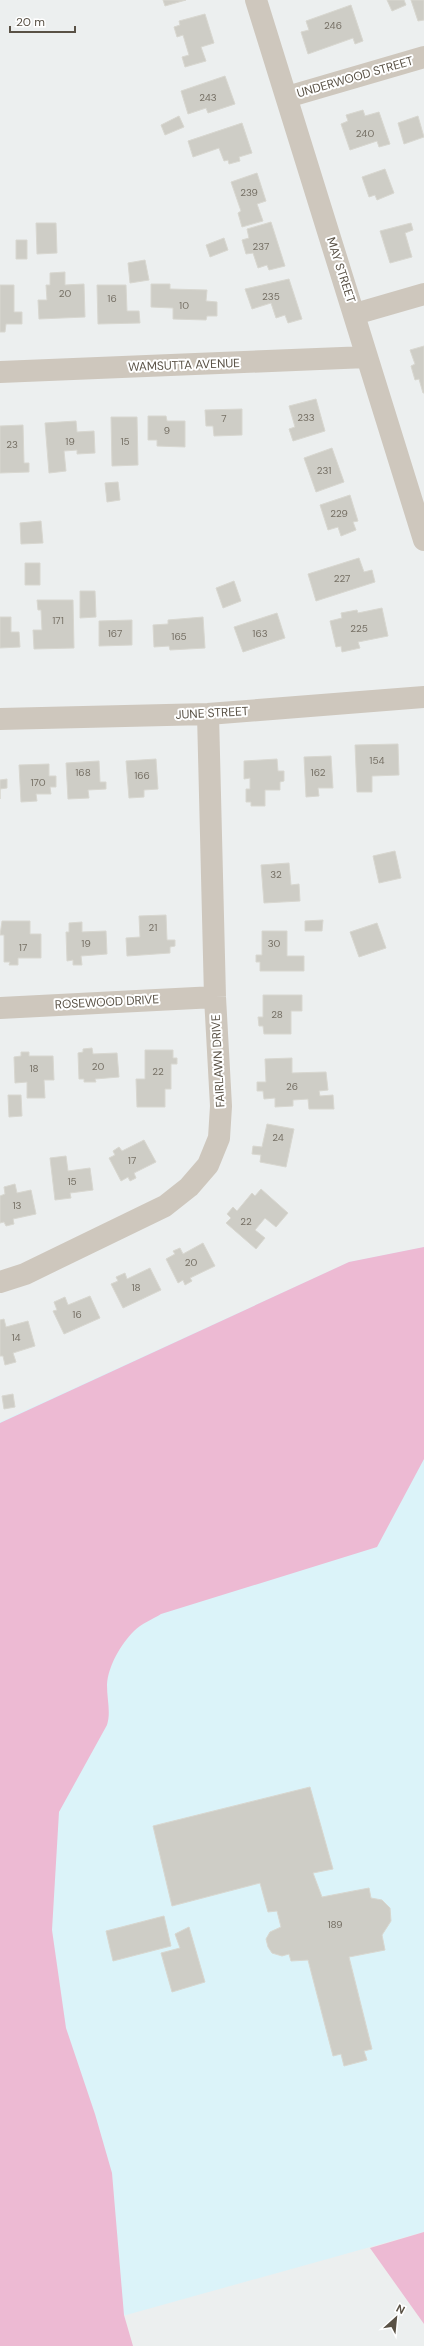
<svg xmlns="http://www.w3.org/2000/svg" width="424" height="2346" viewBox="0 0 424 2346" font-family="'DM Sans',sans-serif">
<style>
.medical{fill:#dbf3f9}
.green{fill:#edbad3}
.building{fill:#cecdc6;stroke:#d8d7d0}
.lines{fill:none;stroke-linecap:round;stroke-linejoin:round}
.minor{stroke:#cec7bd;stroke-width:22}
.labels{text-anchor:middle;stroke-width:4;stroke-linejoin:round;paint-order:stroke}
.number-label{font-size:10px;fill:#767065}
.street-label{font-size:12px;fill:#595145;stroke:#fff}
</style>
<rect width="100%" height="100%" fill="#ecefef"/>
<path class="medical" d="M424 1247V2232L15 2346H0V1422L349 1262Z"/>
<path class="green" d="M424 1247V1459L377 1547 161 1614C153 1619 141 1624 134 1631 121 1644 108 1666 107 1685 107 1700 111 1712 107 1725L59 1812 52 1930 66 2028 95 2114 112 2173 124 2315 133 2346H0V1423L349 1262Z
M424 2232V2324L370 2248Z"/>
<path class="building" d="M163 0H186L165 6Z
M387 0H404L406 5 392 11Z
M411 0H424V20L418 21Z
M351 5 363 41 355 44 353 38 308 54 301 32 309 30 306 21Z
M205 14 214 43 201 47 206 61 185 67 182 57 189 55 183 35 177 37 174 27 180 25 179 21Z
M225 76 235 104 208 113 206 108 188 114 181 91Z
M363 110 365 116 379 112 390 144 379 147 377 141 350 150 341 124 348 121 346 115Z
M179 116 184 127 165 135 161 125Z
M418 116 424 137 404 144 398 123Z
M242 123 252 153 239 157 240 161 229 164 228 160 224 161 219 148 193 157 188 141Z
M385 169 394 193 377 200 375 195 369 197 362 177Z
M257 173 266 201 257 204 263 221 242 227 238 213 241 211 231 182Z
M271 222 285 266 269 270 267 265 258 268 253 253 246 254 242 240 249 238 247 229Z
M36 223H56L57 253 37 254Z
M411 223 413 230 405 233 412 257 390 263 380 231Z
M224 238 228 250 210 257 206 245Z
M16 240H27V259H16Z
M145 260 149 280 130 283 128 263Z
M65 272V285L84 284 85 317 39 319 38 300H47L46 285H50V273Z
M289 279 302 319 288 323 285 315 276 318 271 303 252 309 245 289Z
M151 284H170V289L207 290 206 301 217 302V316H207L206 320 173 319V308L151 307Z
M0 285H14V312H22V324H6L5 332H0Z
M97 285H126L127 311H139L140 323 98 324Z
M424 346V393H423L419 379 415 380 411 366 415 364 410 350Z
M316 399 325 431 293 441 289 429 295 427 289 406Z
M242 409V435L214 436 213 426H206L205 410Z
M148 416H166L167 421H185V447L157 446V440H148Z
M111 417H137L138 465 112 466Z
M76 421 77 432 94 431 95 453 77 454V450L64 451 66 471 49 473 45 423Z
M23 425 24 463H29V472L0 473V426Z
M332 448 344 482 316 492 304 458Z
M118 482 120 500 107 502 105 483Z
M350 495 358 521 353 522 356 530 341 536 338 527 328 530 320 505Z
M41 521 43 543 21 544 20 523Z
M359 558 364 572 372 570 375 582 316 601 308 574Z
M25 563H40V585H25Z
M234 581 241 601 223 608 216 588Z
M80 591H95L96 617 80 618Z
M37 600H73L74 648 34 649 33 630H42L41 610H38Z
M382 608 388 636 358 642 360 648 342 652 341 646 336 647 330 621 342 618 341 613 357 610 358 613Z
M277 613 285 638 243 652 234 627Z
M0 617H11V632H19L20 647 0 648Z
M203 617 205 648 170 650 169 646 154 647 153 625 168 624V620Z
M132 620V645L99 646V621Z
M398 744 399 775 372 776V792H357L355 745Z
M331 756 333 788H318L319 796 306 797 304 757Z
M156 759 158 789 144 790V797L129 798 126 761Z
M277 759 278 771H284V781L280 782V790H265V806H251V802H246V789H250V778L244 779V761Z
M99 761 100 782H106V789L88 790 89 798 68 799 66 763Z
M49 764V776H56V787H50L51 794H36L37 801 21 802 19 765Z
M7 779V788L0 789V799V780Z
M395 851 401 878 379 883 373 856Z
M289 863 291 885 299 884 300 901 264 903 261 865Z
M166 915 167 940H175V946L170 947V953L127 956 126 938 140 937 139 916Z
M323 920 322 931H305V921Z
M2 921H30V934H41V958H18V965H9L10 962H4V935H0Z
M82 922V932L106 931 107 954 81 956 82 965H73V960L67 961 66 932H69V923Z
M377 923 386 948 359 957 350 932Z
M262 931H287V956H304V971H260V962H256V955H262Z
M263 995H302V1011H291V1034H264L263 1026H259L258 1017H263Z
M92 1048 93 1054 117 1053 119 1077 95 1079 96 1082H84V1079H79L78 1053 83 1052V1049Z
M145 1050H173V1058H177V1064H171V1089H165V1107H137L136 1079H145Z
M21 1052H29V1056H53L54 1080H44L45 1098H27V1082L15 1083 14 1057 21 1056Z
M292 1058V1073L326 1072 328 1090 319 1091 320 1096 333 1095 334 1109H309L308 1099 293 1100V1106L275 1107V1098L264 1099 263 1091H257V1082H266L265 1059Z
M8 1095H21L22 1116 9 1117Z
M267 1124 294 1129 286 1167 260 1162 261 1155 252 1154 253 1146 262 1147Z
M144 1140 156 1162 134 1173 136 1178 130 1181 128 1177 121 1181 109 1158 115 1155 113 1151 119 1147 122 1151Z
M66 1156 68 1171 90 1168 93 1190 70 1193 71 1198 55 1200 50 1158Z
M15 1184 17 1193 31 1190 36 1214 13 1219 14 1224 6 1226 4 1222 0 1223V1196L5 1194 4 1187Z
M261 1189 288 1213 276 1227 265 1218 255 1230 265 1238 256 1249 226 1223 231 1218 227 1214 233 1207 237 1211 252 1193 255 1196Z
M203 1243 215 1266 190 1278 192 1281 185 1285 183 1280 178 1283 166 1259 175 1254 173 1251 180 1248 183 1254Z
M150 1268 161 1290 123 1308 111 1284 118 1281 116 1277 125 1273 127 1279Z
M90 1296 100 1318 64 1334 53 1311 57 1310 54 1302 65 1297 68 1305Z
M4 1319 6 1327 28 1321 35 1346 13 1353 16 1362 5 1365 3 1356H0V1320Z
M13 1394 15 1407 4 1409 2 1396Z
M310 1787 333 1869 313 1873 322 1897 369 1888 371 1898 382 1900 390 1908 391 1921 382 1935 385 1950 349 1957 372 2049 364 2051 367 2060 344 2066 341 2054 333 2056 308 1960 291 1961 289 1954 282 1956 272 1953 268 1947 266 1939 270 1932 281 1927 277 1911 268 1912 260 1883 172 1906 153 1826Z
M164 1916 171 1946 113 1961 106 1931Z
M189 1927 205 1982 172 1992 161 1953 180 1948 175 1934Z"/>
<g class="lines">
<path class="minor" d="M256 0 424 540
M287 97 424 57
M355 314 424 294
M0 372 367 357
M0 719 208 714 424 697
M0 1008 215 997
M0 1282 25 1274 165 1206 189 1187 208 1165 219 1138 221 1106 215 997 208 714"/>
</g>
<g class="labels">
<g class="number-label">
<text x="333" y="29">246</text>
<text x="208" y="101">243</text>
<text x="365" y="137">240</text>
<text x="249" y="196">239</text>
<text x="261" y="250">237</text>
<text x="65" y="297">20</text>
<text x="271" y="300">235</text>
<text x="112" y="302">16</text>
<text x="184" y="309">10</text>
<text x="306" y="421">233</text>
<text x="224" y="422">7</text>
<text x="167" y="434">9</text>
<text x="70" y="445">19</text>
<text x="125" y="445">15</text>
<text x="12" y="448">23</text>
<text x="324" y="474">231</text>
<text x="339" y="517">229</text>
<text x="342" y="582">227</text>
<text x="58" y="624">171</text>
<text x="359" y="632">225</text>
<text x="115" y="637">167</text>
<text x="260" y="637">163</text>
<text x="179" y="640">165</text>
<text x="377" y="764">154</text>
<text x="83" y="776">168</text>
<text x="318" y="776">162</text>
<text x="142" y="779">166</text>
<text x="38" y="786">170</text>
<text x="276" y="878">32</text>
<text x="153" y="931">21</text>
<text x="86" y="947">19</text>
<text x="274" y="947">30</text>
<text x="23" y="951">17</text>
<text x="277" y="1018">28</text>
<text x="98" y="1070">20</text>
<text x="34" y="1072">18</text>
<text x="158" y="1075">22</text>
<text x="292" y="1090">26</text>
<text x="278" y="1141">24</text>
<text x="132" y="1164">17</text>
<text x="72" y="1185">15</text>
<text x="17" y="1209">13</text>
<text x="246" y="1225">22</text>
<text x="191" y="1266">20</text>
<text x="136" y="1291">18</text>
<text x="77" y="1318">16</text>
<text x="16" y="1341">14</text>
<text x="335" y="1928">189</text>
</g>
<g class="street-label">
<text transform="translate(355 77) rotate(-16)" y="4">UNDERWOOD STREET</text>
<text transform="translate(341 270) rotate(72)" y="4">MAY STREET</text>
<text transform="translate(184 365) rotate(-2)" y="4">WAMSUTTA AVENUE</text>
<text transform="translate(212 713) rotate(-3)" y="4">JUNE STREET</text>
<text transform="translate(107 1002) rotate(-3)" y="4">ROSEWOOD DRIVE</text>
<text transform="translate(218 1061) rotate(-93)" y="4">FAIRLAWN DRIVE</text>
</g>
</g>
<g transform="translate(396 2318) rotate(27)" stroke="#ffffff" stroke-width="3" paint-order="stroke">
<path d="M0-3L7 15L0 10L-7 15Z" fill="#595145"/>
<text y="-6" font-size="11" font-weight="bold" text-anchor="middle" fill="#595145">N</text>
</g>
<path d="M10 26v6h65v-6" fill="none" stroke="#595145" stroke-width="2"/>
<text x="16" y="26" font-size="12" fill="#595145" stroke="#ffffff" stroke-width="3" paint-order="stroke">20 m</text>
</svg>
